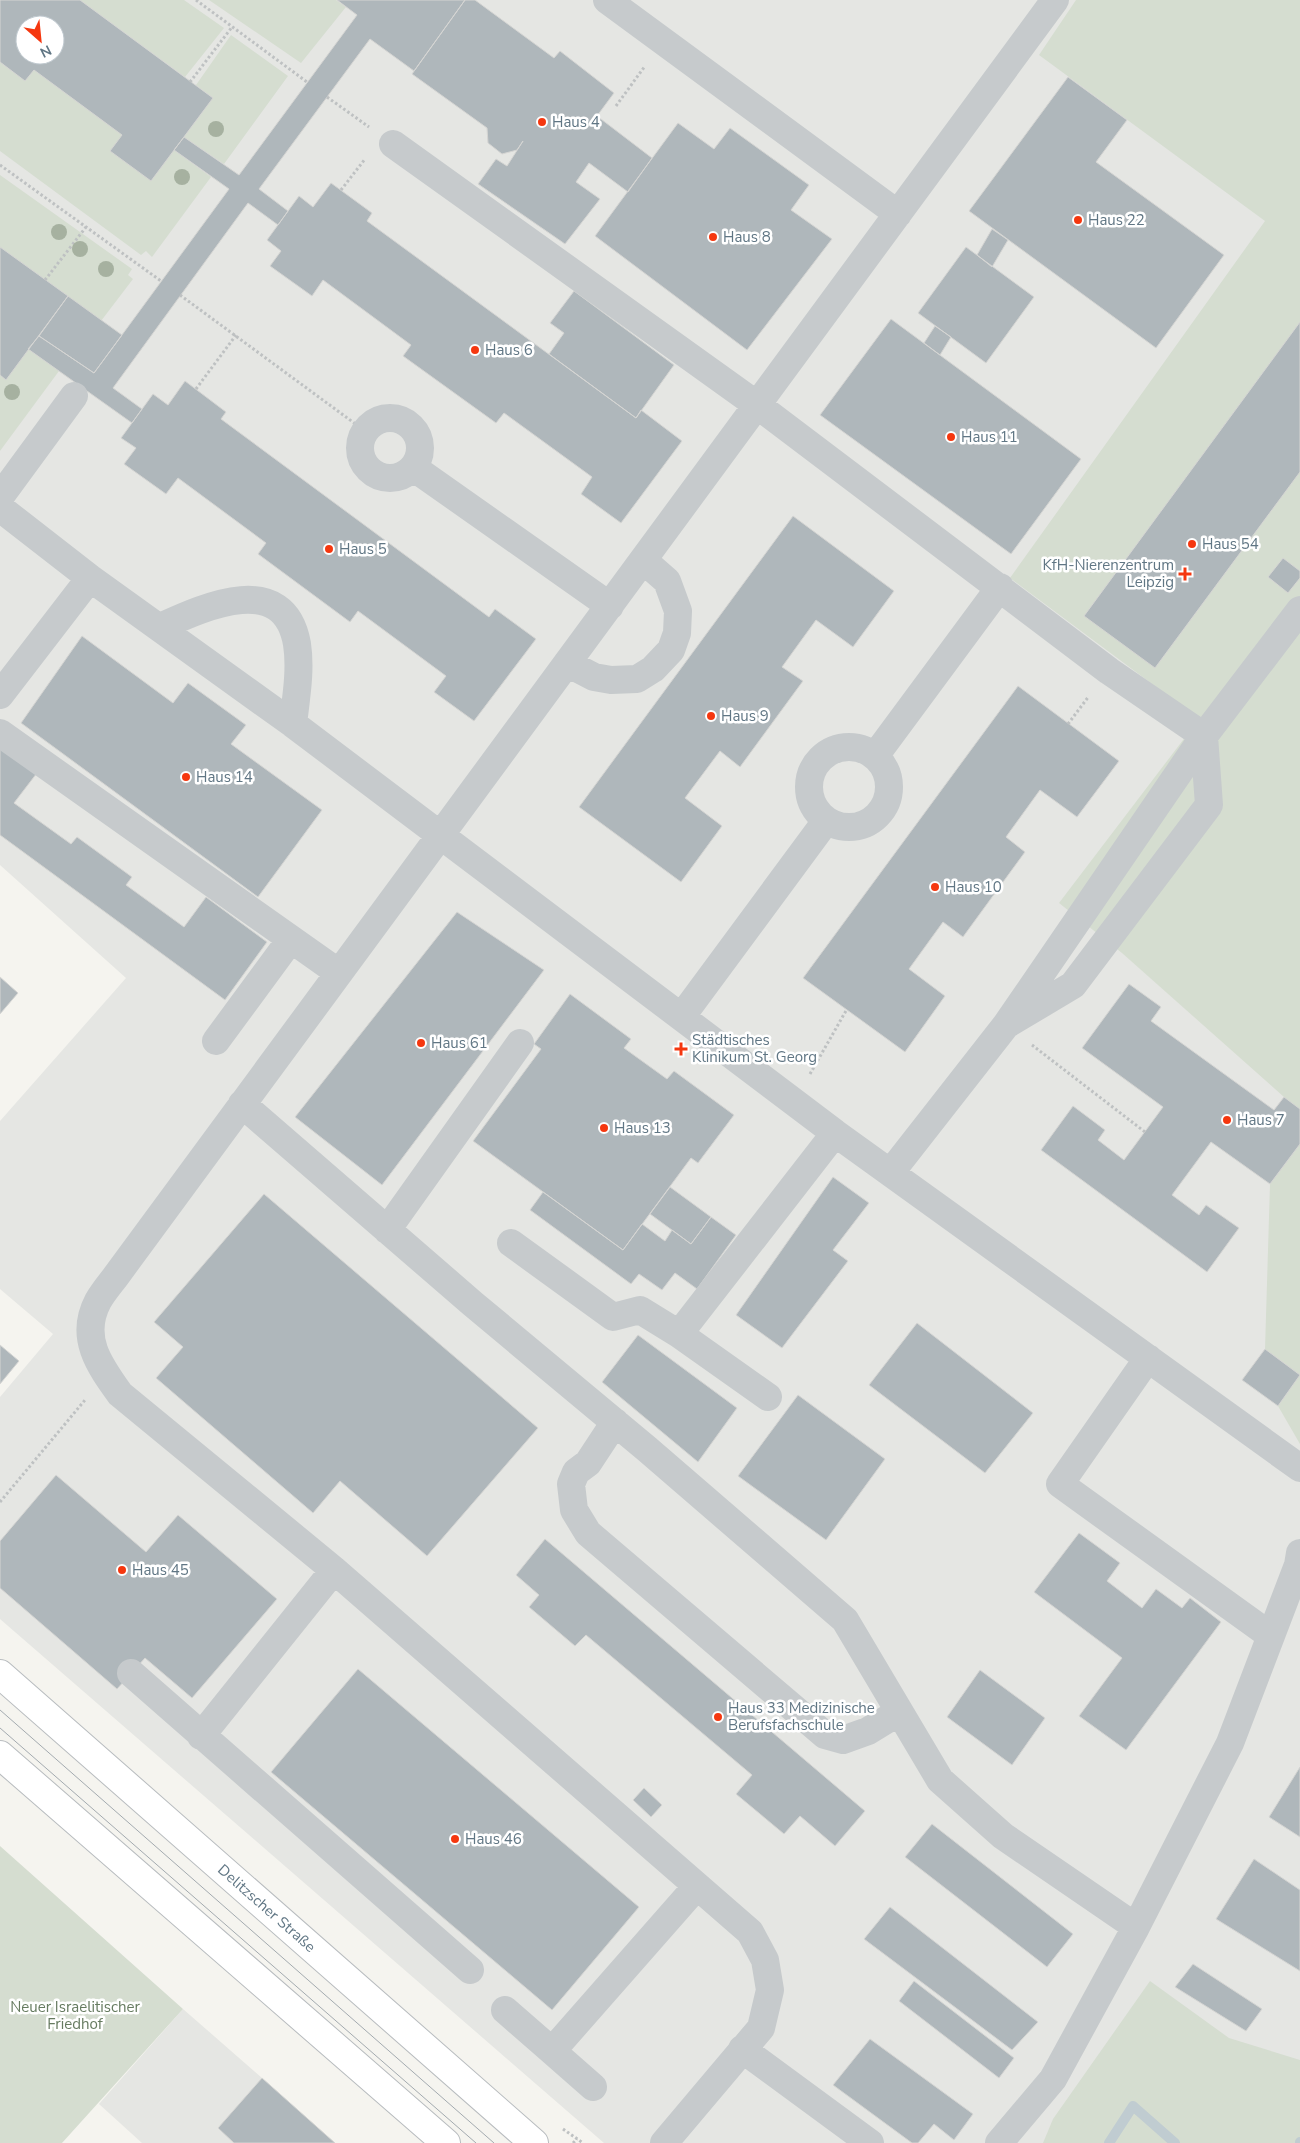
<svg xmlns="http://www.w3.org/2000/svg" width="1300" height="2143" viewBox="0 0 1300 2143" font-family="'Nunito Sans',sans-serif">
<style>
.built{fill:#e5e6e3;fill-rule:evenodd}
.green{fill:#d5ddd0}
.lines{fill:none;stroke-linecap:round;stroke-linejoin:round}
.stream{stroke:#c0ccd1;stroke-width:10}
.building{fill:#afb7bb;stroke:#d5d5d3;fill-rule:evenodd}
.major-casing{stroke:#b8bcbf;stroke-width:30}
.path{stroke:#bec1c2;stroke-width:3;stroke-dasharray:2.5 2.5;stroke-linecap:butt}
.minor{stroke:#c6cacc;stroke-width:28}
.major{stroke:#fff;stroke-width:28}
.tram{stroke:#a3aaaf;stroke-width:1}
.tree{fill:#a6b1a0}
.poi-dot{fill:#f5370f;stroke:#fff;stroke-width:2}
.labels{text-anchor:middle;stroke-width:5;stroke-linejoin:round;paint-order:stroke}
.poi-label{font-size:15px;fill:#607684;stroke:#fff;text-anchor:start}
.street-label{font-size:15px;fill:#607684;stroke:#fff}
.park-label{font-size:15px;fill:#667b60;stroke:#fff}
</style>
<rect width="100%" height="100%" fill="#f5f4ef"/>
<path class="built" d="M0 0H1300V2064L1238 2143H604L0 1619V1397L53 1334 0 1289V1121L126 978 0 865ZM25 25H55V55H25Z
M183 2009 262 2078 335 2143H142L99 2104Z"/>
<path class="green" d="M80 0H184L224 28 185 77Z
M209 0H336L346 7 301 63Z
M1076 0H1300V1109L1284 1097 1122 953 1059 903 1199 719 1010 578 1265 221 1039 55Z
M231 35 288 76 224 164 184 137 213 98 196 85Z
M0 62 25 81 34 70 122 135 151 181 174 150 211 177 152 257 146 251 141 255 0 151Z
M0 175 132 269 128 275 133 279 101 321 0 247Z
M28 349 59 371 0 451V375L6 380Z
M1300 1144V1375L1265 1349 1270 1184Z
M1300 1375V1444L1278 1406Z
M0 1846 183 2009 62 2143H0Z
M1150 1981 1229 2038 1300 2060V2143H1043L1053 2119Z"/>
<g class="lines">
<path class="stream" d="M1109 2143 1133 2106 1175 2143
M1300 2143V2142"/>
</g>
<path class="building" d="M0 0H80L213 98 151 181 110 151 122 135 34 70 25 81 0 62ZM25 25H55V55H25Z
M337 0H465L414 71 370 39 259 189 288 211 278 225 248 203 113 388 142 409 132 423 28 349 39 336 94 373 229 189 174 150 184 137 239 175 357 15Z
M465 0H475L554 58 560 51 614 93 597 116 652 158 628 192 589 163 576 182 600 199 565 244 478 184 496 159 507 166 523 141 517 150 502 154 488 143 487 128 412 74Z
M1068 77 1127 120 1096 162 1224 255 1156 348 969 211Z
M678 123 714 149 730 128 809 185 791 210 832 239 747 350 595 236Z
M331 183 372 213 367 221 636 418 641 410 682 441 621 523 581 494 592 477 504 413 496 423 403 356 411 345 323 280 312 296 270 266 281 251 267 240 299 196 313 207Z
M992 229 1008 240 992 267 977 255Z
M0 247 68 296 6 380 0 375Z
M966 247 1034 297 986 363 918 313Z
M574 291 674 365 636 418 549 354 564 333 550 323Z
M68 296 122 335 94 373 39 336Z
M891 319 1081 459 1011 554 820 415Z
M1300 322V472L1155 668 1084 616Z
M935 326 951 337 940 355 924 343Z
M185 381 226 412 221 419 489 617 495 609 536 639 474 721 434 692 446 676 358 611 350 622 258 554 266 543 178 478 166 494 124 464 136 448 121 438 153 394 168 405Z
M793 516 894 591 853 647 816 620 782 667 803 681 740 767 720 751 685 798 722 826 681 882 579 807Z
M1283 558 1300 571V578L1288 593 1268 577Z
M82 636 173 703 188 683 246 725 231 744 322 810 258 897 21 723Z
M1018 686 1119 761 1077 817 1040 790 1006 837 1025 852 963 937 943 922 909 969 945 996 905 1052 803 978Z
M0 746 37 773 14 803 71 844 77 837 132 877 126 885 184 927 206 897 267 942 225 1000 0 835Z
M457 912 544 970 382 1185 295 1117Z
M0 977 18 993 0 1014Z
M1129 984 1161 1007 1151 1021 1274 1110 1284 1097 1300 1109V1144L1270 1184 1211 1142 1172 1195 1199 1215 1206 1205 1239 1228 1207 1272 1041 1150 1073 1106 1105 1130 1098 1140 1124 1160 1163 1107 1082 1048Z
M570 994 631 1039 624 1048 667 1079 674 1071 734 1115 698 1163 691 1158 623 1250 473 1141 541 1049 534 1044Z
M833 1177 869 1203 833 1250 848 1261 782 1348 736 1315Z
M670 1187 711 1217 691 1244 650 1214Z
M543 1192 623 1250 642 1224 665 1241 672 1230 691 1244 711 1217 736 1235 697 1289 675 1273 662 1290 639 1274 631 1284 530 1210Z
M264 1194 538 1428 427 1556 340 1481 313 1513 156 1378 183 1347 154 1322Z
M917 1323 1033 1413 985 1473 869 1385Z
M638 1335 737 1408 698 1462 602 1382Z
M0 1345 19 1361 0 1384Z
M1265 1349 1300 1375 1278 1406 1242 1380Z
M798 1395 885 1459 826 1540 738 1476Z
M56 1475 146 1552 178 1515 277 1599 192 1698 145 1658 117 1689 0 1588V1541Z
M1079 1533 1120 1563 1107 1581 1142 1608 1156 1589 1182 1608 1190 1598 1221 1622 1126 1750 1079 1716 1122 1658 1034 1592Z
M545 1539 865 1811 835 1846 800 1816 784 1834 736 1794 752 1775 586 1635 575 1646 529 1607 539 1595 516 1575Z
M358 1669 639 1907 552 2010 271 1772Z
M980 1670 1045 1718 1012 1765 947 1717Z
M1300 1767V1837L1269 1817Z
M644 1788 662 1805 651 1817 633 1800Z
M932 1824 1073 1934 1047 1967 905 1857Z
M1254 1859 1300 1890V1971L1216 1919Z
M890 1907 1038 2022 1012 2050 864 1939Z
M1193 1964 1262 2009 1246 2031 1175 1987Z
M914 1981 1014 2058 999 2078 899 2001Z
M870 2039 973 2114 954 2140 934 2124 918 2143H912L833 2085Z
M262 2078 335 2143H234L218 2128Z"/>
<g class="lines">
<g class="major-casing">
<g id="major">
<path id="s1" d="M0 1674 534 2143"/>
<path d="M0 1755 446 2143"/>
</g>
</g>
<path class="path" d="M196 0 307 82
M190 82 232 27
M327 97 369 127
M616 106 645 66
M0 165 161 281
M341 190 365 159
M45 280 86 227
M180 295 365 431
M196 389 236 335
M1068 724 1089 696
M1032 1045 1145 1132
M810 1074 847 1009
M0 1502 85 1400
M563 2129 583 2143
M573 2143 577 2139"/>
<path class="minor" d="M607 0 898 214
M393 144 757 405 1109 671 1204 736
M360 448a30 30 0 1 1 60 0a30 30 0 1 1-60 0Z
M414 468 610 606
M0 497 74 396
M0 508 90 578 293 724 835 1133 1300 1468
M160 627C202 608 284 569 297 644 301 670 296 698 293 724
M567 663 594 677 611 680 637 679 653 669 671 650 677 633 678 611 667 581 643 560
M0 695 90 578
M0 733 339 973
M1204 736 1209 805 1073 985 1006 1025 1204 736 1300 610
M809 787a40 40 0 1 1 80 0a40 40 0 1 1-80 0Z
M875 756 1000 587
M682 1016 826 821
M216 1041 291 939
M242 1104 473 1304 647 1449 845 1620 940 1780 1003 1836 1136 1927
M891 1172 1006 1025
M387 1230 520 1043
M511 1243 613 1317 640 1310 679 1334
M1148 1358 1060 1484 1271 1636
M768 1397 679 1334 835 1133
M615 1422 588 1463 576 1472 571 1484 574 1510 588 1533 825 1735 843 1740 868 1731 899 1712
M131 1673 470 1970
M201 1736 334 1570
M505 2010 552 2051 697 1886
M742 2049 870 2143
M552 2051 593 2087
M664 2143 761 2028 770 1990 765 1960 750 1932 334 1570 120 1394C99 1365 79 1337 98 1301 103 1292 110 1284 116 1276L1055 0
M999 2143 1053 2079 1136 1927 1230 1743 1298 1565 1300 1553"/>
<use href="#major" class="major"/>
<path class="tram" d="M0 1710 494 2143
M0 1728 476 2143"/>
</g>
<g class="tree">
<circle cx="216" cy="129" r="8"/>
<circle cx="182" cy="177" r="8"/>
<circle cx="59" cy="232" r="8"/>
<circle cx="80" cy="249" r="8"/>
<circle cx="106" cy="269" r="8"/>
<circle cx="12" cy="392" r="8"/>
</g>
<g class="poi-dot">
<circle cx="542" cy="122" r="5"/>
<circle cx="1078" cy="220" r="5"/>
<circle cx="713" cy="237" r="5"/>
<circle cx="475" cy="350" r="5"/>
<circle cx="951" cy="437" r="5"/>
<circle cx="1192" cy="544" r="5"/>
<circle cx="329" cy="549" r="5"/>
<path d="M1182.5 566.5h5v5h5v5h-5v5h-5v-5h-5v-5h5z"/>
<circle cx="711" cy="716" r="5"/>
<circle cx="186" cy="777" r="5"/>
<circle cx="935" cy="887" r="5"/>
<circle cx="421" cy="1043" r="5"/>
<path d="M678.5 1041.5h5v5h5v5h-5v5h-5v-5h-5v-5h5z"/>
<circle cx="1227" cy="1120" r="5"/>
<circle cx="604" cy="1128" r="5"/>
<circle cx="122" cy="1570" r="5"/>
<circle cx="718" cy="1717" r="5"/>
<circle cx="455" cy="1839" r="5"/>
</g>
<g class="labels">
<g class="poi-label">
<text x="552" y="127">Haus 4</text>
<text x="1088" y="225">Haus 22</text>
<text x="723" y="242">Haus 8</text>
<text x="485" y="355">Haus 6</text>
<text x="961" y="442">Haus 11</text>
<text x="1202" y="549">Haus 54</text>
<text x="339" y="554">Haus 5</text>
<text x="1174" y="570" text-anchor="end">KfH-Nierenzentrum<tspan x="1174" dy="17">Leipzig</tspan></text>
<text x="721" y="721">Haus 9</text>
<text x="196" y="782">Haus 14</text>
<text x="945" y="892">Haus 10</text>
<text x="692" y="1045">Städtisches<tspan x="692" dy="17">Klinikum St. Georg</tspan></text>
<text x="431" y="1048">Haus 61</text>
<text x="1237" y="1125">Haus 7</text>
<text x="614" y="1133">Haus 13</text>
<text x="132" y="1575">Haus 45</text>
<text x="728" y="1713">Haus 33 Medizinische<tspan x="728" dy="17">Berufsfachschule</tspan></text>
<text x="465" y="1844">Haus 46</text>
</g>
<g class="street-label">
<text dy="5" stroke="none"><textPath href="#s1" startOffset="355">Delitzscher Straße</textPath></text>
</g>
<g class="park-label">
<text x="75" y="2012">Neuer Israelitischer<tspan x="75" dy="17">Friedhof</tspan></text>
</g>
</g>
<g transform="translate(40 40) rotate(153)"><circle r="24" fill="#ffffff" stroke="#bfc8ce"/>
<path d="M0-4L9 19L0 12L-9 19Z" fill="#f5370f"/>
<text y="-8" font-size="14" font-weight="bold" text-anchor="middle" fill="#607684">N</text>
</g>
</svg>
